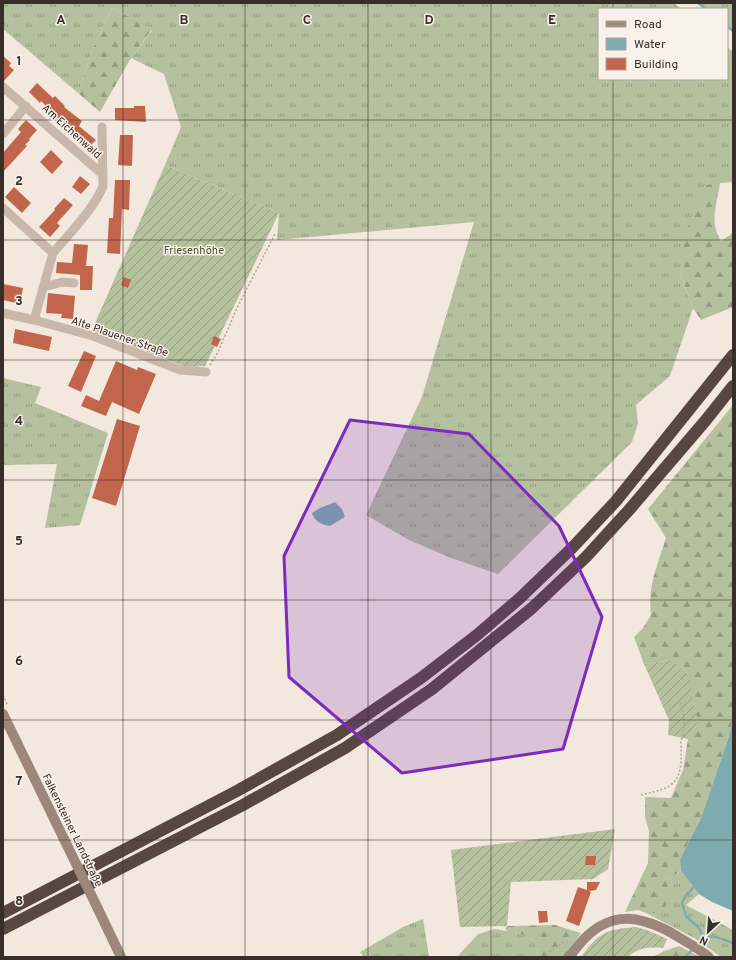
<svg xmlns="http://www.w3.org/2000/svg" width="736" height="960" viewBox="0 0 736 960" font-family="Overpass,sans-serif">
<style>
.grass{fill:url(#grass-tufts)}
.forest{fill:url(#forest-firs)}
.garden{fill:url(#garden-furrows)}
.water{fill:#7eacae}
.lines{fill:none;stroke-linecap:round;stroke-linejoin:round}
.stream{stroke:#7eacae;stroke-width:2.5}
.building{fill:#c1664c}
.path{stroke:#b5a294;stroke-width:1.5;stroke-dasharray:2 2;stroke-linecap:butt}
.minor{stroke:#c9b8aa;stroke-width:9}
.secondary{stroke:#9d877b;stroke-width:10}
.motorway{stroke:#584741;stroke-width:12}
.secondary-bridge{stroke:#9d877b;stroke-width:10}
.marked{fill:#7b2cbf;fill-opacity:0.2;stroke:#7b2cbf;stroke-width:3;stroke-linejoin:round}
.grid{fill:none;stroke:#372d29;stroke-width:1;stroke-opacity:0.55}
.labels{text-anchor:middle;stroke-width:3;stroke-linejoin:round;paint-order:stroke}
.street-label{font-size:11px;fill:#372d29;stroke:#f9f2ea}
.park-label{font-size:11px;fill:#47542e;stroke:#f9f2ea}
.grid-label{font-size:13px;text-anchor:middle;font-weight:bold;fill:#372d29;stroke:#f9f2ea;stroke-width:3;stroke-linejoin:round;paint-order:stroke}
</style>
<defs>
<pattern id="grass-tufts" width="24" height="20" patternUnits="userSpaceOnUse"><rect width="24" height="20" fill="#b5c09e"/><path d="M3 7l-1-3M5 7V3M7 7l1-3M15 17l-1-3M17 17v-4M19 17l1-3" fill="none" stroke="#949c81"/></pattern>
<pattern id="forest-firs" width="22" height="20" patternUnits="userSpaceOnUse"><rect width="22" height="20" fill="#b5c09e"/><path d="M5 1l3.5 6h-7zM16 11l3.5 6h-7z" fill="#949c81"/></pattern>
<pattern id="garden-furrows" width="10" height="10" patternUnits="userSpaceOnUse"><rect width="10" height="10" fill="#b5c09e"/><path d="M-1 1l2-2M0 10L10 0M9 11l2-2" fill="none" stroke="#949c81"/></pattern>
</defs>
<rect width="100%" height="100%" fill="#f2e8de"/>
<path class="grass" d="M3 3H674L681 9H599V79H727V47L733 52V182L720 183 680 273 693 308 670 376 636 405 638 423 632 442 498 574 451 558 409 540 366 515 422 397 474 222 277 240 279 213 165 165 181 127 164 74 131 58 152 30 112 8 95 43 78 93 3 29Z
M698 3H733V29L727 25V9H706Z
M3 378 41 387 35 403 108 433 80 525 45 528 57 464 3 465Z
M681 871 699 894 686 905 733 930V957H721L694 938 646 913H657L666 880Z
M423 919 429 957H364L360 952 403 927Z
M495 929 519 933 534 941 538 955 536 957H457L478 934Z"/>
<path class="forest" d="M112 8 152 29 131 58 100 112 78 93 95 43Z
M720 183C717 204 709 222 721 241L733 233V307L701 320 693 308 680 273 681 243 706 185Z
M733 405V718L729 736 701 818 680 859 681 871 666 880 670 896 665 907 657 913H646L638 910 625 912 648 863 649 831 645 817V797L671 798 683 770 688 739 698 722 671 660 644 664 634 637 643 628 651 615C647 586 658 564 666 538L648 509Z
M555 925 581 933 569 950 573 957H536L538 955 534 941 519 933 509 932 505 929 507 926Z
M679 946 700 957H653L664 951Z"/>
<path class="garden" d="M165 165 279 213 205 366 186 367 92 330Z
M671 660 688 674 698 722 688 739 668 735 669 720 644 664Z
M615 829 608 869 593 879 511 882 507 926 460 927 451 850Z
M636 927 647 930 667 939 663 948C650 947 639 947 628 957H581C598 933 607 929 636 927Z"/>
<path class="water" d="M335 502 342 509 345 517 330 526C321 524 315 522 312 513L320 508Z
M733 718V911L712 902 699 894 681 871 680 859 701 818 729 736Z"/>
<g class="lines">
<path class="stream" d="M698 3 706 9
M727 26 733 31
M694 887 687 894 682 903 686 916 698 927 704 938
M696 946C711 931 715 937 733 943
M685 957 693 949"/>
</g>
<path class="building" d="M3 56 11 63 9 66 14 70 4 81H3Z
M37 83 53 98 55 96 65 106 64 107 82 121 79 126 96 140 88 148 62 125 63 123 41 101 40 103 29 92Z
M134 106H145L146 122 115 120V108H134Z
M26 120 37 130 29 139 30 140 25 145 27 146 3 172V153L21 132 18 129Z
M120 135H133L132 166 118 165Z
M51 150 63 162 52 174 40 162Z
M80 176 90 184 81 194 72 187Z
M115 180H130L129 210 122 209 120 254 107 253 109 218H113Z
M14 187 31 203 22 213 5 197Z
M64 198 73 205 57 223 60 226 50 237 39 227 55 210 54 209Z
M74 244 88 245 86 266H93L92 290H80V275L56 273 57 262 72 263Z
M124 277 131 280 128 288 121 285Z
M3 284 23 288 20 304 3 300Z
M48 293 75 296 73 319 61 318 62 314 46 313Z
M15 329 52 337 49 351 13 343Z
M214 336 221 339 217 347 211 344Z
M84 351 96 356 81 392 68 386Z
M116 361 137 370 138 367 156 374 139 414 112 402 106 416 81 406 86 395 99 401Z
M117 419 140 426 116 506 92 498Z
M586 856H596L595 865H585Z
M587 882H600L596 890 589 891 591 892 579 926 566 921 578 887 587 890Z
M538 911H547L548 922 539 923Z"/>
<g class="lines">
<path class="path" d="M210 365 217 354 238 306 275 234
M3 695 8 706
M641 795C652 792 668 790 675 781 683 771 681 754 681 742 682 735 685 728 684 721 684 713 682 707 679 700
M543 957 563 942 570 941"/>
<path class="minor" d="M3 87 102 174
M3 134 26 106
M3 208 53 253 34 320
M53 253C69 234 94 209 103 186L102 127
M44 287 62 282 74 283
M3 313 34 320 93 336 180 370 206 372"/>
<path class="secondary" d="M3 714 64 839
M98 909 121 957
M569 957C574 951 579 944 585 938 612 911 639 916 670 932 683 940 697 947 709 957"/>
<path class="motorway" d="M3 913 235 792 337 735 421 678 477 635 520 598 572 548 616 501 733 355
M3 929 243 805 345 748 432 689 532 608 586 557 629 510 706 420 733 386"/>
<path class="secondary-bridge" d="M64 839 98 909"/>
</g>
<path class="marked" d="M350 420 469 434 559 526 602 617 563 749 402 773 289 677 284 556Z"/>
<path class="grid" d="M123 3V957M245 3V957M368 3V957M491 3V957M613 3V9M613 79V957M3 120H733M3 240H733M3 360H733M3 480H733M3 600H733M3 720H733M3 840H733"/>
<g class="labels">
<g class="street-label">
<text transform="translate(72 131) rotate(42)" y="4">Am Eichenwald</text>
<text transform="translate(120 336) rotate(19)" y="4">Alte Plauener Straße</text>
<text transform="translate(73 830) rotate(64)" y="4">Falkensteiner Landstraße</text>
</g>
<g class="park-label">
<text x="194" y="254">Friesenhöhe</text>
</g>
</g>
<g class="grid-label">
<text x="61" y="24">A</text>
<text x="184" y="24">B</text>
<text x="307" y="24">C</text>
<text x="429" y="24">D</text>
<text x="552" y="24">E</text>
<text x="19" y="65">1</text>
<text x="19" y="185">2</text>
<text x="19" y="305">3</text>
<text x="19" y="425">4</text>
<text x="19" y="545">5</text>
<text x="19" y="665">6</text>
<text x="19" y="785">7</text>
<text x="19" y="905">8</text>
</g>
<rect width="736" height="960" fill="none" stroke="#372d29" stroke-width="8"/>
<rect x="598" y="8" width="130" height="72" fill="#f9f2ea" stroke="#aba39d"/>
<rect x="606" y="21" width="20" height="6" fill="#9d877b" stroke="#aba39d"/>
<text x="634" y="28" font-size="12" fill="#372d29">Road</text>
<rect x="606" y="38" width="20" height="12" fill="#7eacae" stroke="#aba39d"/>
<text x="634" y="48" font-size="12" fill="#372d29">Water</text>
<rect x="606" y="58" width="20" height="12" fill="#c1664c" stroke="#aba39d"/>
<text x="634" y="68" font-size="12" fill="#372d29">Building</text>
<g transform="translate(708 932) rotate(206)" stroke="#f9f2ea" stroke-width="3" paint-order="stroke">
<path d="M0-3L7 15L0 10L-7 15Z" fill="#372d29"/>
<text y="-6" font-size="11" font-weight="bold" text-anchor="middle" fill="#372d29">N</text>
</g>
</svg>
